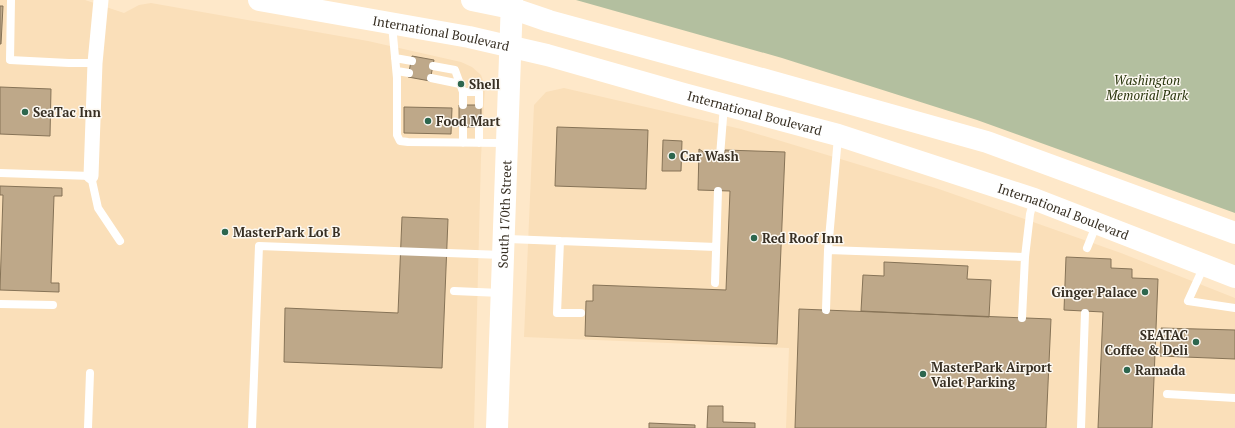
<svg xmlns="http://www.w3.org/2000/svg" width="1235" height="428" viewBox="0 0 1235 428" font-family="'PT Serif',serif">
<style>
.built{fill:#fadfb9}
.green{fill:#b3bf9f}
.building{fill:#bea889;stroke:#867357}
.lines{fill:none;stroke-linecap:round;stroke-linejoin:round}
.lane{stroke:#fff;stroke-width:8}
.street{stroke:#fff;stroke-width:15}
.secondary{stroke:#fff;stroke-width:22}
.primary{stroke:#fff;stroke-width:22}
.poi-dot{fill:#2d664e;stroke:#fcf8f1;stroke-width:1.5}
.labels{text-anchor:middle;stroke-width:3;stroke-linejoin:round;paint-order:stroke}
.street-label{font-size:13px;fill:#372f23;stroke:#fcf8f1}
.park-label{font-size:13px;font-style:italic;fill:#27330a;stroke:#fcf8f1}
.poi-label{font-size:13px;font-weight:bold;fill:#372f23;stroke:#fcf8f1;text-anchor:start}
</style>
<rect width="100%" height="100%" fill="#fee8c9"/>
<path class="built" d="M0 0H85L124 13 139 5 151 3 368 41 461 62 472 67 481 75 485 86 481 157 474 428H0Z
M564 88 741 129 936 188 1121 253 1235 298V428H786L789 348 524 337 534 105 546 92Z"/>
<path class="green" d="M576 0H1235V213L977 120 782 58Z"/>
<path class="building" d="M0 6H3L1 44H0Z
M412 56 434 60 430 81 408 77Z
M0 87 51 89 50 136 0 134Z
M459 105H481V127H459Z
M404 107 452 108 451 134 404 133Z
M557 127 648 130 646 189 555 186Z
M663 140 682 141 681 171H662Z
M699 149 708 155 720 156H724L725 150 785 152 777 344 585 336 586 301H593V285L726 290 730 191 698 190Z
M0 186 62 188V196H54L51 283H59V292L0 290 3 195H0Z
M402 217 448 219 442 368 284 362 285 308 398 313Z
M1066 257 1111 259V268L1132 269V278L1158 279 1152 428H1098L1103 312 1064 310Z
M884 262 968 266 967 279 991 280 989 317 861 311 863 275 884 276Z
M799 309 1051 319 1046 428H795Z
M1161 328 1235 330V359L1160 356Z
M708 406H723V422L755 423V428H707Z
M649 423 695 425V428H649Z"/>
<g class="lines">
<path class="lane" d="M11 0 10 60 69 63H95
M392 25 397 78V135L400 141 408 142 506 143
M395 58 412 61
M433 66 455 70 463 92V105
M397 71 409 73
M431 78 460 84
M463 92H479V105
M463 127V143
M479 127V143
M838 137 828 250 1025 257 1030 214 1034 199
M720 156 724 105
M0 173 91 176 98 208 120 241
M505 239 716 247
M560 241 557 313H581
M1087 248 1097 223
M1204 266 1188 301 1235 308
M715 283 718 191
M454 291 501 293
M0 304 53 305
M826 310 828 250
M1022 318 1025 257
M1167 394 1235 398
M88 428 90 373
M252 428 259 246 502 255
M1081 428 1085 313"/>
<path class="street" d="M91 176 95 63 101 0"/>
<path class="secondary" id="s1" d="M497 428 512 0"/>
<g class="primary">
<path id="s2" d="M259 0 469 37 547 55 684 94 838 135 1034 199 1235 277"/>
<path d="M472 0 511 8 549 21 784 85 987 142 1235 233"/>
</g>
</g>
<g class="poi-dot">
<circle cx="461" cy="84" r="4"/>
<circle cx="25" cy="112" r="4"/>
<circle cx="428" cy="121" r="4"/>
<circle cx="672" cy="156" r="4"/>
<circle cx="225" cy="232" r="4"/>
<circle cx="754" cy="238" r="4"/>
<circle cx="1145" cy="292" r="4"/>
<circle cx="1196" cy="342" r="4"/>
<circle cx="1127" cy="370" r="4"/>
<circle cx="923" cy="374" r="4"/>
</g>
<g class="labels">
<g class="street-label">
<text dy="5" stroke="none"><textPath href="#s2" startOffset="185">International Boulevard</textPath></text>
<text dy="5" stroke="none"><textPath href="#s2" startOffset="509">International Boulevard</textPath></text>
<text dy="5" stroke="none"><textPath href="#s2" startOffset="833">International Boulevard</textPath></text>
<text dy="5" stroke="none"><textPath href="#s1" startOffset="214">South 170th Street</textPath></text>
</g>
<g class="park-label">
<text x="1147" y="85">Washington<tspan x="1147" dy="15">Memorial Park</tspan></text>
</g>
<g class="poi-label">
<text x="469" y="89">Shell</text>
<text x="33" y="117">SeaTac Inn</text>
<text x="436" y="126">Food Mart</text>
<text x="680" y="161">Car Wash</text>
<text x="233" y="237">MasterPark Lot B</text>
<text x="762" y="243">Red Roof Inn</text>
<text x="1137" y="297" text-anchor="end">Ginger Palace</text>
<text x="1188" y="340" text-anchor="end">SEATAC<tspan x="1188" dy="15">Coffee &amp; Deli</tspan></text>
<text x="931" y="372">MasterPark Airport<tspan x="931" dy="15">Valet Parking</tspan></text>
<text x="1135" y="375">Ramada</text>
</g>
</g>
</svg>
